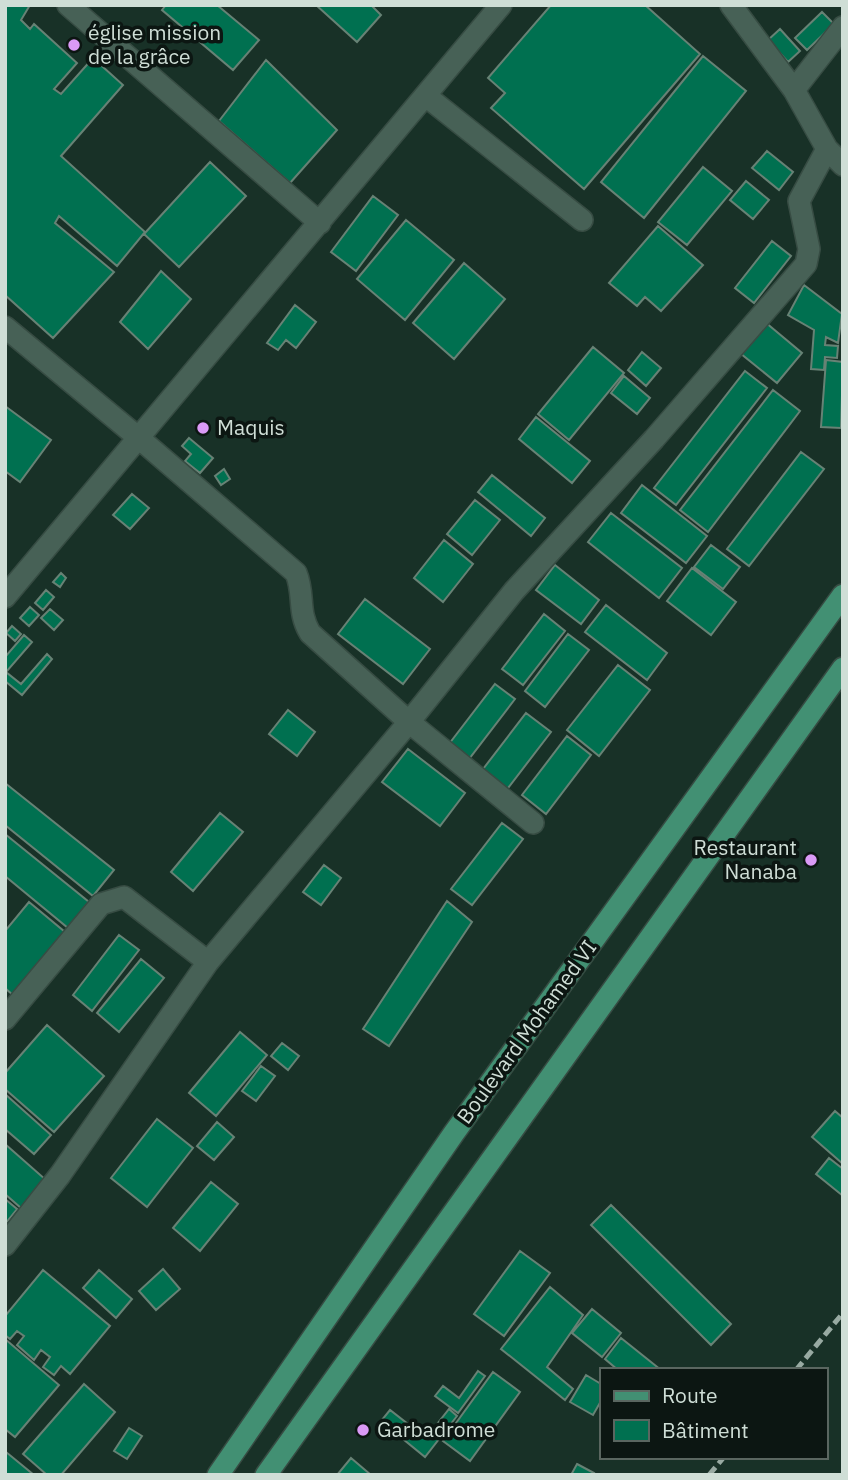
<svg xmlns="http://www.w3.org/2000/svg" width="848" height="1480" viewBox="0 0 848 1480" font-family="'IBM Plex Sans',sans-serif">
<style>
.building{fill:#007050;stroke:#678275;stroke-width:2}
.lines{fill:none;stroke-linecap:round;stroke-linejoin:round}
.minor-casing{stroke:#374c43;stroke-width:24}
.major-casing{stroke:#374c43;stroke-width:24}
.minor{stroke:#476156;stroke-width:21}
.major{stroke:#429073;stroke-width:21}
.rail{stroke:#98aaa2;stroke-width:5;stroke-dasharray:10 5;stroke-linecap:butt}
.poi-dot{fill:#da9af6;stroke:#0c1612;stroke-width:2.5}
.labels{text-anchor:middle;stroke-width:7;stroke-linejoin:round;paint-order:stroke}
.poi-label{font-size:21px;fill:#cfded6;stroke:#0c1612;text-anchor:start}
.street-label{font-size:21px;fill:#cfded6;stroke:#0c1612}
</style>
<rect width="100%" height="100%" fill="#183127"/>
<path class="building" d="M5 5H30L21 20 30 29 34 24 77 63 54 89 61 94 93 58 123 85 61 156 145 232 117 266 59 216 55 223 114 272 53 338 5 295Z
M166 5H217L259 40 233 70 162 10Z
M316 5H371L381 15 357 42Z
M551 5H645L700 54 584 189 491 108 505 93 488 78Z
M822 12 834 24 807 50 795 38Z
M780 29 800 51 788 62 768 40Z
M703 56 746 91 644 218 601 182Z
M266 60 337 130 290 183 219 121Z
M767 151 793 172 779 190 752 168Z
M210 162 246 196 179 267 144 234Z
M703 167 732 191 687 245 658 222Z
M746 181 769 200 753 219 730 200Z
M373 196 398 215 356 271 331 252Z
M406 220 454 260 405 320 357 279Z
M658 226 703 265 661 311 645 297 637 306 609 283Z
M772 241 791 256 754 303 735 288Z
M464 263 505 299 454 359 413 323Z
M161 271 191 299 148 349 120 322Z
M804 285 842 314 838 343 826 337 825 345 838 346 837 358 825 357 824 370 811 369 814 330 788 315Z
M295 305 316 322 296 348 286 340 278 350 267 343Z
M765 322 802 353 777 383 740 353Z
M593 347 624 373 569 440 538 414Z
M642 352 661 368 646 386 628 370Z
M826 360 843 362 841 428 821 427Z
M745 371 767 388 676 505 654 488Z
M624 376 650 398 637 414 611 393Z
M773 390 800 411 708 532 680 510Z
M5 406 51 440 20 482 5 471Z
M536 417 590 461 572 483 519 439Z
M189 438 213 458 200 473 185 461 191 454 182 446Z
M801 452 824 469 749 566 727 549Z
M224 469 230 479 221 485 215 476Z
M492 475 545 518 531 536 478 492Z
M642 485 707 536 686 563 621 513Z
M132 494 149 508 130 529 113 515Z
M475 500 500 520 472 555 447 534Z
M611 513 682 568 659 598 588 542Z
M444 540 473 564 443 602 414 578Z
M711 545 740 567 723 589 694 567Z
M555 565 599 600 581 624 536 590Z
M692 568 736 602 711 635 667 601Z
M61 573 66 578 60 587 53 582Z
M46 590 54 597 43 610 35 603Z
M365 599 430 649 403 684 338 634Z
M606 605 667 653 647 680 585 632Z
M30 607 39 615 29 626 20 618Z
M50 609 63 620 54 630 41 618Z
M544 614 565 631 523 685 502 669Z
M12 626 21 634 15 641 6 633Z
M568 634 589 650 545 707 525 691Z
M24 635 32 642 6 672 21 684 47 654 52 659 22 695 5 681V657Z
M618 665 650 690 599 756 567 730Z
M495 684 515 699 469 759 449 744Z
M288 710 315 732 297 756 269 734Z
M526 713 551 732 505 792 480 773Z
M567 736 591 755 546 814 522 795Z
M408 749 465 793 440 826 382 782Z
M5 783 114 870 93 896 5 825Z
M220 813 243 832 193 891 171 872Z
M502 823 523 839 472 905 451 889Z
M5 834 89 902 68 928 5 876Z
M324 865 341 878 321 905 303 892Z
M447 901 472 922 389 1046 363 1029Z
M29 902 65 932 14 996 5 988V931Z
M119 935 139 950 92 1011 73 995Z
M141 959 164 978 119 1032 97 1013Z
M47 1025 104 1076 54 1132 5 1089V1073Z
M240 1032 267 1055 216 1116 189 1093Z
M282 1043 299 1056 288 1070 271 1056Z
M261 1066 275 1076 256 1101 242 1091Z
M5 1094 51 1135 34 1154 5 1129Z
M835 1111 843 1118V1164L812 1137Z
M157 1119 193 1148 147 1207 111 1178Z
M217 1122 234 1137 214 1160 197 1146Z
M5 1144 46 1180 21 1208 5 1194Z
M829 1158 843 1169V1196L816 1174Z
M211 1182 238 1204 200 1251 173 1228Z
M5 1199 17 1209 5 1224Z
M611 1205 731 1324 711 1345 591 1225Z
M520 1251 550 1273 504 1336 474 1314Z
M163 1269 180 1289 156 1310 139 1291Z
M43 1270 110 1326 70 1374 61 1366 54 1375 43 1367 50 1357 41 1350 34 1360 17 1345 24 1336 17 1331 10 1339 5 1335V1316Z
M99 1270 132 1299 116 1318 83 1288Z
M550 1287 583 1315 547 1367 573 1389 565 1400 501 1349Z
M592 1309 621 1333 602 1357 572 1333Z
M621 1338 661 1370H618L605 1359Z
M5 1339 59 1385 15 1437 5 1429Z
M478 1371 485 1376 458 1413 435 1396 443 1386 459 1398Z
M493 1372 520 1392 470 1461 443 1441Z
M586 1375 601 1384V1401L593 1415 570 1402Z
M84 1384 115 1412 61 1475H47L23 1454Z
M449 1409 457 1416 425 1457 381 1421 390 1410 426 1438Z
M129 1428 142 1436 127 1459 114 1451Z
M6 1452 34 1475H5Z
M351 1458 371 1475H337Z
M577 1464 594 1473 593 1475H571Z"/>
<g class="lines">
<g class="minor-casing">
<path id="minor" d="M68 5 320 223
M731 5 794 90 827 149 843 165
M794 90 843 27
M426 96 582 220
M5 327 140 439 296 573C305 595 297 611 310 633L409 722 533 823
M5 597 501 5
M5 1019 101 904 124 897 208 962
M5 1245 60 1175 208 962 409 722 514 591 654 439 806 264 809 249 799 201 827 149"/>
</g>
<g class="major-casing">
<path id="major" d="M218 1475 454 1133 843 595
M266 1475 843 668"/>
</g>
<use href="#minor" class="minor"/>
<use href="#major" class="major"/>
<path class="rail" d="M796 1370 843 1313
M709 1475 724 1457"/>
</g>
<g class="poi-dot">
<circle cx="74" cy="45" r="7"/>
<circle cx="203" cy="428" r="7"/>
<circle cx="811" cy="860" r="7"/>
<circle cx="363" cy="1430" r="7"/>
</g>
<g class="labels">
<g class="poi-label">
<text x="88" y="40">église mission<tspan x="88" dy="24">de la grâce</tspan></text>
<text x="217" y="435">Maquis</text>
<text x="797" y="855" text-anchor="end">Restaurant<tspan x="797" dy="24">Nanaba</tspan></text>
<text x="377" y="1437">Garbadrome</text>
</g>
<g class="street-label">
<text transform="translate(527 1032) rotate(-54)" y="7">Boulevard Mohamed VI</text>
</g>
</g>
<rect width="848" height="1480" fill="none" stroke="#cfded6" stroke-width="14"/>
<rect x="600" y="1368" width="228" height="91" fill="#0c1612" stroke="#5a6660" stroke-width="2"/>
<rect x="614" y="1391" width="35" height="10" fill="#429073" stroke="#5a6660" stroke-width="2"/>
<text x="662" y="1403" font-size="21" fill="#cfded6">Route</text>
<rect x="614" y="1420" width="35" height="21" fill="#007050" stroke="#5a6660" stroke-width="2"/>
<text x="662" y="1438" font-size="21" fill="#cfded6">Bâtiment</text>
</svg>
